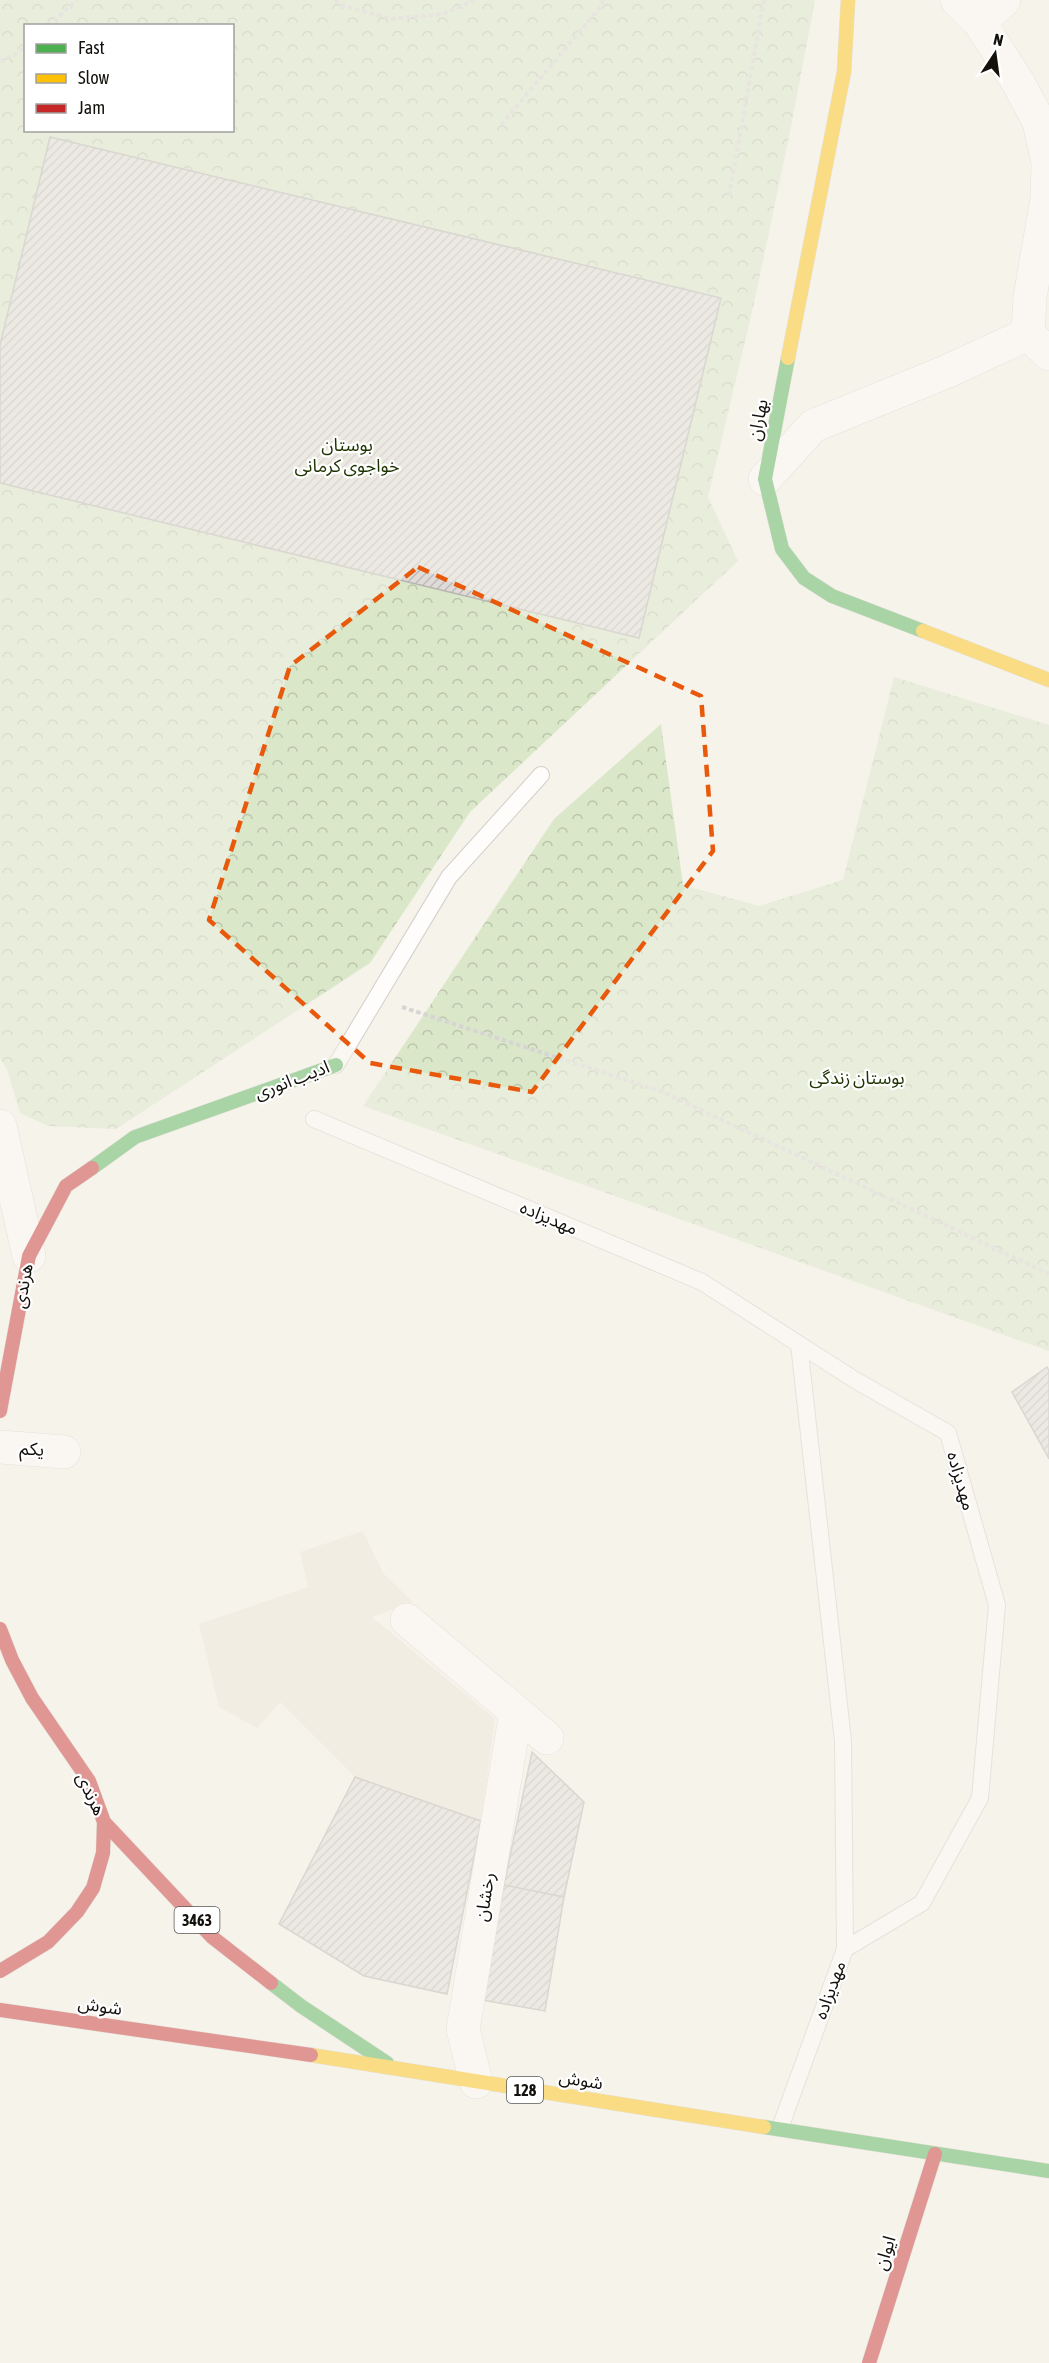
<svg xmlns="http://www.w3.org/2000/svg" width="1049" height="2363" viewBox="0 0 1049 2363" font-family="'Asap Condensed','Noto Sans Arabic',sans-serif">
<style>
.built{fill:#eee6d9}
.forest{fill:url(#forest-crowns);fill-rule:evenodd}
.building{fill:url(#building-hatch);stroke:#b8b5b2;stroke-width:1.5}
.lines{fill:none;stroke-linecap:round;stroke-linejoin:round}
.lane-casing{stroke:#d2cfc9;stroke-width:18}
.street-casing{stroke:#d2cfc9;stroke-width:34}
.fast-casing{stroke:#d2cfc9;stroke-width:15}
.slow-casing{stroke:#d2cfc9;stroke-width:15}
.jam-casing{stroke:#d2cfc9;stroke-width:15}
.path{stroke:#d7d5d3;stroke-width:4;stroke-dasharray:4.5 3;stroke-linecap:butt}
.lane{stroke:#fefdfc;stroke-width:16}
.street{stroke:#fefdfc;stroke-width:33}
.fast{stroke:#4caf50;stroke-width:14}
.slow{stroke:#ffc107;stroke-width:14}
.jam{stroke:#c62828;stroke-width:14}
.marked{fill:none;stroke:#e8590c;stroke-width:4.5;stroke-dasharray:12 8;stroke-linejoin:round}
.labels{text-anchor:middle;stroke-width:4.5;stroke-linejoin:round;paint-order:stroke}
.shield{fill:#fff;stroke:#5a5856;stroke-width:1.5}
.shield-label{font-size:16px;font-weight:bold;fill:#14110d}
.street-label{font-size:18px;fill:#14110d;stroke:#fff}
.park-label{font-size:18px;fill:#1e3400;stroke:#fff}
</style>
<defs>
<pattern id="forest-crowns" width="20" height="18" patternUnits="userSpaceOnUse" patternTransform="scale(1.5)"><rect width="20" height="18" fill="#dae7c9"/><path d="M2 6a3 3 0 1 1 6 0M12 15a3 3 0 1 1 6 0" fill="none" stroke="#bac5ab"/></pattern>
<pattern id="building-hatch" width="6" height="6" patternUnits="userSpaceOnUse" patternTransform="scale(1.5)"><rect width="6" height="6" fill="#dfdbd8"/><path d="M-1 1l2-2M0 6l6-6M5 7l2-2" fill="none" stroke="#bebbb8"/></pattern>
</defs>
<rect width="100%" height="100%" fill="#f6f3eb"/>
<path class="built" d="M363 1531 383 1573 413 1602 372 1617 495 1719 481 1821 355 1777 280 1702 257 1728 219 1707 199 1624 308 1587 300 1552Z"/>
<path class="forest" d="M0 0H815L790 132 753 308 708 497 738 561 470 812 370 963 116 1129 48 1126 20 1113 7 1069 0 1058ZM26 26H232V130H26Z
M894 677 1049 725V1351L363 1106 554 819 661 724 683 885 759 906 843 880Z"/>
<path class="building" d="M50 137 721 298 639 638 0 483V345Z
M1047 1367 1049 1371V1459L1012 1392Z
M532 1752 584 1802 564 1897 504 1885Z
M355 1777 481 1821 447 1994 364 1976 279 1924Z
M504 1885 564 1897 545 2011 482 2000Z"/>
<g class="lines">
<g class="lane-casing">
<path id="lane" d="M336 1065 449 877 541 775
M314 1119 702 1282 855 1380 948 1433 997 1605 980 1798 922 1903 845 1949 780 2128
M799 1344 843 1741 845 1949"/>
</g>
<g class="street-casing">
<path id="street" d="M957 0 980 23 1019 84 1039 122 1048 163 1047 199 1030 297 1028 334
M980 23 1004 0
M1028 334 1049 354
M765 479 813 426 948 371 1028 334
M0 1126 29 1256
M0 1447 64 1452
M407 1620 547 1738
M476 2082 463 2029 516 1712"/>
</g>
<g class="fast-casing">
<path id="fast" d="M788 358 765 479 782 549 804 578 832 596 923 631
M92 1168 135 1137 336 1065
M271 1983 301 2006 387 2063
M764 2127 1049 2171"/>
</g>
<g class="slow-casing">
<path id="slow" d="M788 358 844 72 848 0
M923 631 1049 680
M311 2055 764 2127"/>
</g>
<g class="jam-casing">
<path id="jam" d="M0 1411 29 1256 66 1186 92 1168
M0 1629 12 1660 32 1698 89 1781 104 1822 103 1853 93 1888 77 1912 48 1942 0 1971
M104 1822 212 1937 271 1983
M0 2010 311 2055
M869 2363 935 2154"/>
</g>
<path class="path" d="M335 0 341 5 391 19 443 14 475 0
M48 26 77 0
M0 61 16 54 26 46
M501 125 602 5 603 0
M729 196 764 0
M402 1007 663 1092 1049 1274"/>
<use href="#lane" class="lane"/>
<use href="#street" class="street"/>
<use href="#fast" class="fast"/>
<use href="#slow" class="slow"/>
<use href="#jam" class="jam"/>
</g>
<path d="M0 0H1049V2363H0ZM418 567 701 696 713 851 532 1092 370 1063 209 920 290 666Z" fill="#f6f3eb" fill-opacity=".55" fill-rule="evenodd"/>
<path class="marked" d="M418 567 701 696 713 851 532 1092 370 1063 209 920 290 666Z"/>
<g class="labels">
<g class="shield">
<rect x="174.5" y="1907" width="45" height="26" rx="4.5"/>
<rect x="507" y="2077" width="36" height="26" rx="4.5"/>
</g>
<g class="shield-label">
<text x="197" y="1926">3463</text>
<text x="525" y="2096">128</text>
</g>
<g class="street-label">
<text transform="translate(758 420) rotate(-79)" y="6">بهاران</text>
<text transform="translate(292 1080) rotate(-21)" y="6">ادیب انوری</text>
<text transform="translate(549 1218) rotate(23)" y="6">مهدیزاده</text>
<text transform="translate(23 1286) rotate(-80)" y="6">هرندی</text>
<text transform="translate(32 1449) rotate(4)" y="6">یکم</text>
<text transform="translate(961 1481) rotate(74)" y="6">مهدیزاده</text>
<text transform="translate(91 1794) rotate(65)" y="6">هرندی</text>
<text transform="translate(485 1897) rotate(-81)" y="6">رخشان</text>
<text transform="translate(830 1990) rotate(-70)" y="6">مهدیزاده</text>
<text transform="translate(100 2006) rotate(8)" y="6">شوش</text>
<text transform="translate(581 2080) rotate(9)" y="6">شوش</text>
<text transform="translate(885 2253) rotate(-73)" y="6">ایوان</text>
</g>
<g class="park-label">
<text x="347" y="451">بوستان<tspan x="347" dy="21">خواجوی کرمانی</tspan></text>
<text x="857" y="1084">بوستان زندگی</text>
</g>
</g>
<rect x="24" y="24" width="210" height="108" fill="#ffffff" stroke="#a1a09e" stroke-width="1.5"/>
<rect x="36" y="44" width="30" height="9" fill="#4caf50" stroke="#a1a09e" stroke-width="1.5"/>
<text x="78" y="54" font-size="18" fill="#14110d">Fast</text>
<rect x="36" y="74" width="30" height="9" fill="#ffc107" stroke="#a1a09e" stroke-width="1.5"/>
<text x="78" y="84" font-size="18" fill="#14110d">Slow</text>
<rect x="36" y="104" width="30" height="9" fill="#c62828" stroke="#a1a09e" stroke-width="1.5"/>
<text x="78" y="114" font-size="18" fill="#14110d">Jam</text>
<g transform="translate(995 54) rotate(13)" stroke="#ffffff" stroke-width="4.5" paint-order="stroke">
<path d="M0-4.5L10 22L0 15L-10 22Z" fill="#14110d"/>
<text y="-9" font-size="16" font-weight="bold" text-anchor="middle" fill="#14110d">N</text>
</g>
</svg>
